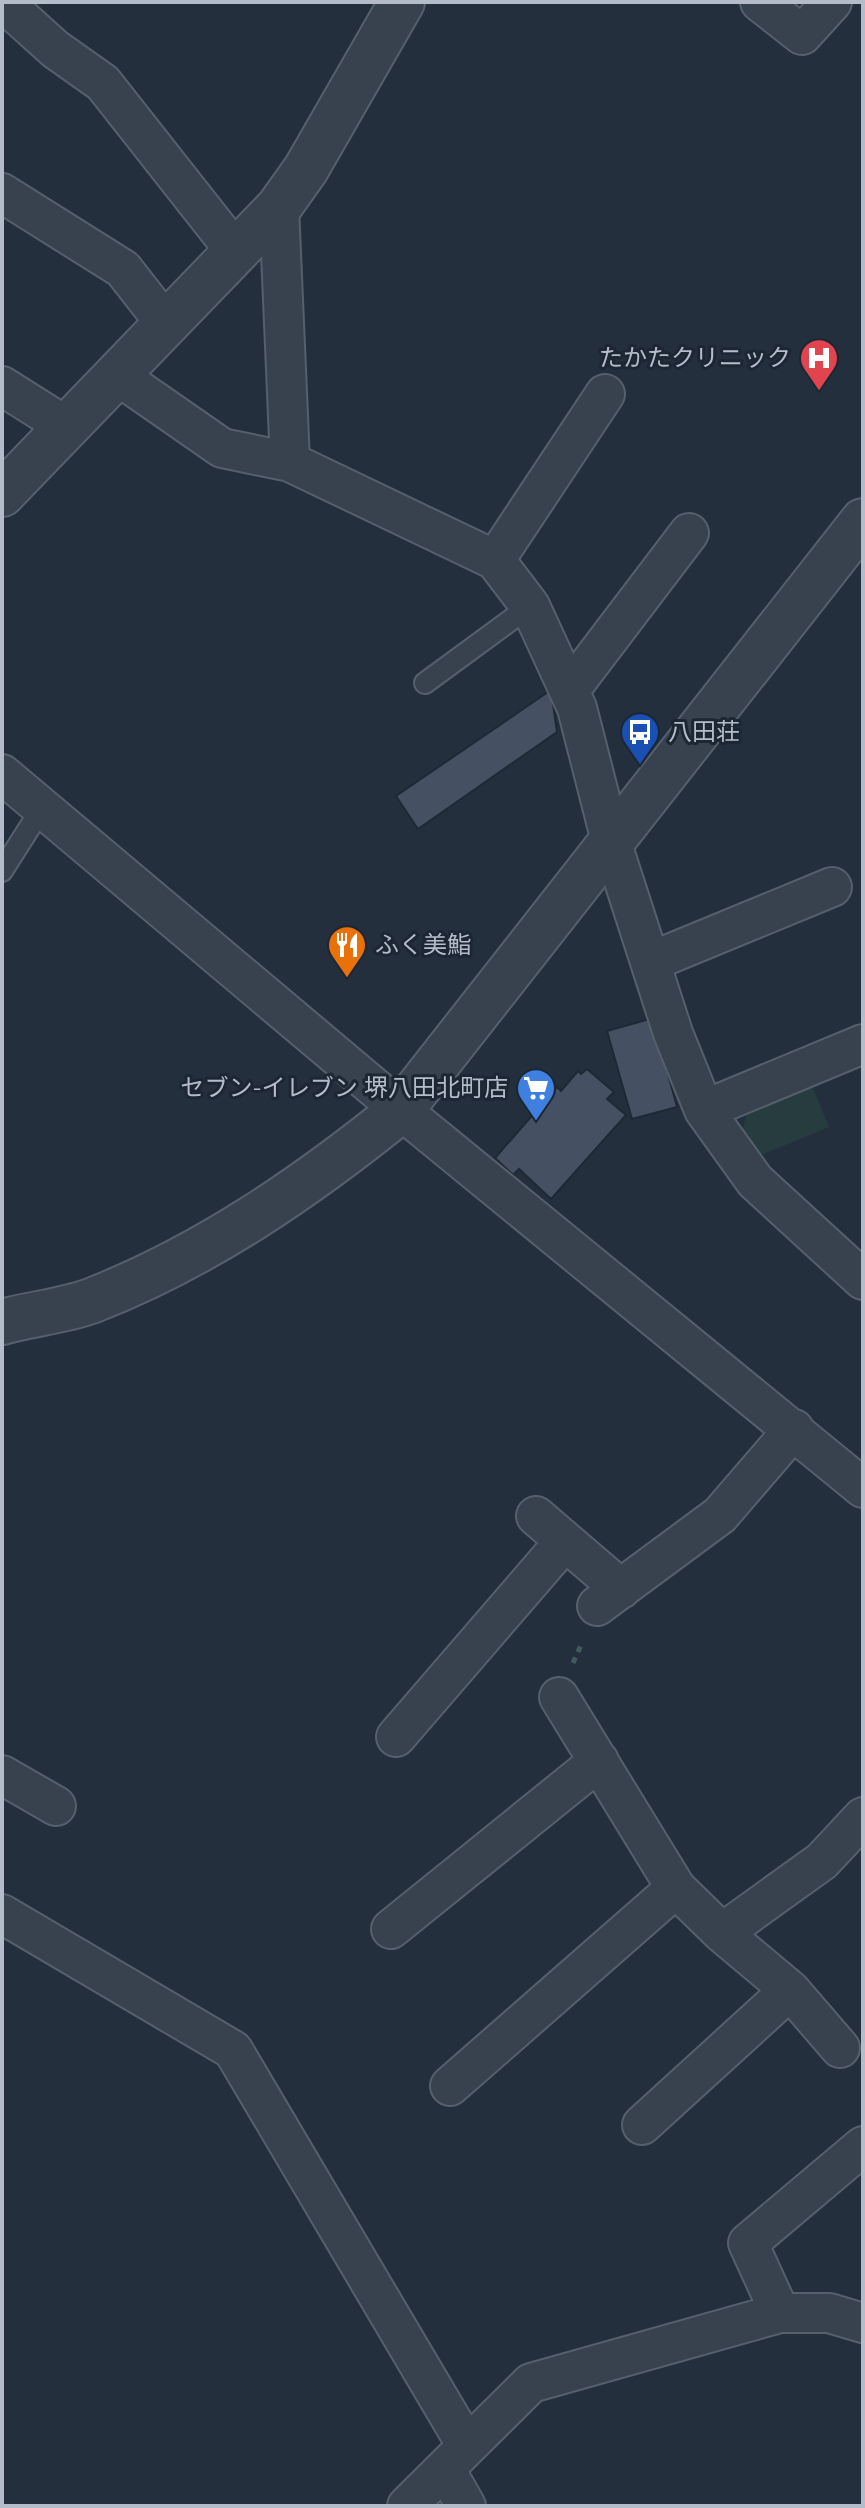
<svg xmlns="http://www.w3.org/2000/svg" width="865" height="2508" viewBox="0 0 865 2508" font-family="Montserrat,'Noto Sans JP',sans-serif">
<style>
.green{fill:#263c3f}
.building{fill:#455162;stroke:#1f2835;stroke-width:2}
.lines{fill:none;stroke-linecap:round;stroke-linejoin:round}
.service-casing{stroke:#565f6c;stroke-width:24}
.minor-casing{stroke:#565f6c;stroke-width:42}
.tertiary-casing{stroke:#565f6c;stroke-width:48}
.path{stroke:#44595c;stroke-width:5;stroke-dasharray:6 6;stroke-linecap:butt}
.service{stroke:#38414e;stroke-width:20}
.minor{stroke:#38414e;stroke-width:38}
.tertiary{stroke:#38414e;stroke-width:44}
.labels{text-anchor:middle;stroke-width:6;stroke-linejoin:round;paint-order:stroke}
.poi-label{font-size:24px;fill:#b4bcc9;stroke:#1d2633;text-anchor:end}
</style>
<rect width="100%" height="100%" fill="#242f3e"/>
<path class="green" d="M812 1086 829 1127 756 1157 741 1135 747 1113Z"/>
<path class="building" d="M551 690 557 732 418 829 396 796Z
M653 1018 677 1107 632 1119 607 1031Z
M587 1069 614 1092 607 1099 626 1115 551 1199 519 1169 513 1175 495 1158 557 1087 561 1091 578 1071 581 1074Z"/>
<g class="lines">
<g class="service-casing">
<path id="service" d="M425 683 530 606
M2 871 42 808"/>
</g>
<g class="minor-casing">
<path id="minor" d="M3 2 55 49 103 83 236 252
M760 2 802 35 832 2
M2 193 123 269 166 324
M279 207 290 462 495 560 530 606 577 708 611 841 673 1033 704 1110 755 1181 863 1280
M117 375 222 448 290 462
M2 386 67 427
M495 560 605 394
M569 691 689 533
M2 774 401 1110 863 1488
M650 962 832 887
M704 1110 863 1044
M536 1516 621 1589
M597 1606 720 1515 794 1429
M559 1697 676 1888 722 1933 790 1990 840 2048
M396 1737 565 1541
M2 1775 56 1806
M2 1914 233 2050 467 2446
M391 1929 599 1761
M722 1933 822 1861 863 1817
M450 2086 676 1888
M642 2125 790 1990
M780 2313 748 2243 863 2146
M445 2469 466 2506
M407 2506 531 2383 780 2313H829L863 2323"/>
</g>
<g class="tertiary-casing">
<path id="tertiary" d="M2 494 279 207 306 169 402 2
M2 1322C31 1314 63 1311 91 1301 204 1257 306 1187 401 1110L863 521"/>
</g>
<path class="path" d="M573 1663 582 1643"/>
<use href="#service" class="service"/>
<use href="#minor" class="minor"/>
<use href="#tertiary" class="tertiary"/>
</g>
<defs>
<g id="hospital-pin" transform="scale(2)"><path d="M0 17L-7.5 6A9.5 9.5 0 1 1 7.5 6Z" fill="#e0444e" stroke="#1d2633"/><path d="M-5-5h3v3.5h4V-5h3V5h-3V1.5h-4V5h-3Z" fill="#fff"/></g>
<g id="bus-pin" transform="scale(2)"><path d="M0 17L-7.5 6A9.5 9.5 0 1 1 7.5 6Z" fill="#1a4fb4" stroke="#1d2633"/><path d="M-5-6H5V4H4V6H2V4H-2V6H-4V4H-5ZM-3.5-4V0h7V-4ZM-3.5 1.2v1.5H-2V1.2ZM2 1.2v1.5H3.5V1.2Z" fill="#fff"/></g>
<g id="restaurant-pin" transform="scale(2)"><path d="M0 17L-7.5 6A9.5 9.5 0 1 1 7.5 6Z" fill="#e8710a" stroke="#1d2633"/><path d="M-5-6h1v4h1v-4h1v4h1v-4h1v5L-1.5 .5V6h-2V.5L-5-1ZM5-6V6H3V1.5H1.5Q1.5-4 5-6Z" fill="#fff"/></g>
<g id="supermarket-pin" transform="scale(2)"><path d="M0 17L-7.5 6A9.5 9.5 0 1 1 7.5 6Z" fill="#3f7fe0" stroke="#1d2633"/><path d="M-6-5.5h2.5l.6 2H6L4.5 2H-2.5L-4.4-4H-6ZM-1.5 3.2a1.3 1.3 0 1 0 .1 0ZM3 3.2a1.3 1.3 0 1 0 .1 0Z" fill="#fff"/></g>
</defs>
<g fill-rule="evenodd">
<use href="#hospital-pin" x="819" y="358"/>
<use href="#bus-pin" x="640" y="732"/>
<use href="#restaurant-pin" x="347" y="945"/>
<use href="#supermarket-pin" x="536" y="1088"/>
</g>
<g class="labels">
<g class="poi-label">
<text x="791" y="366">たかたクリニック</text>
<text x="668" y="740" text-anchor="start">八田荘</text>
<text x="375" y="953" text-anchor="start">ふく美鮨</text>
<text x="508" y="1096">セブン-イレブン 堺八田北町店</text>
</g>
</g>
<rect width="865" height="2508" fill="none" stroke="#b4bcc9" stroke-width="8"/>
</svg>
